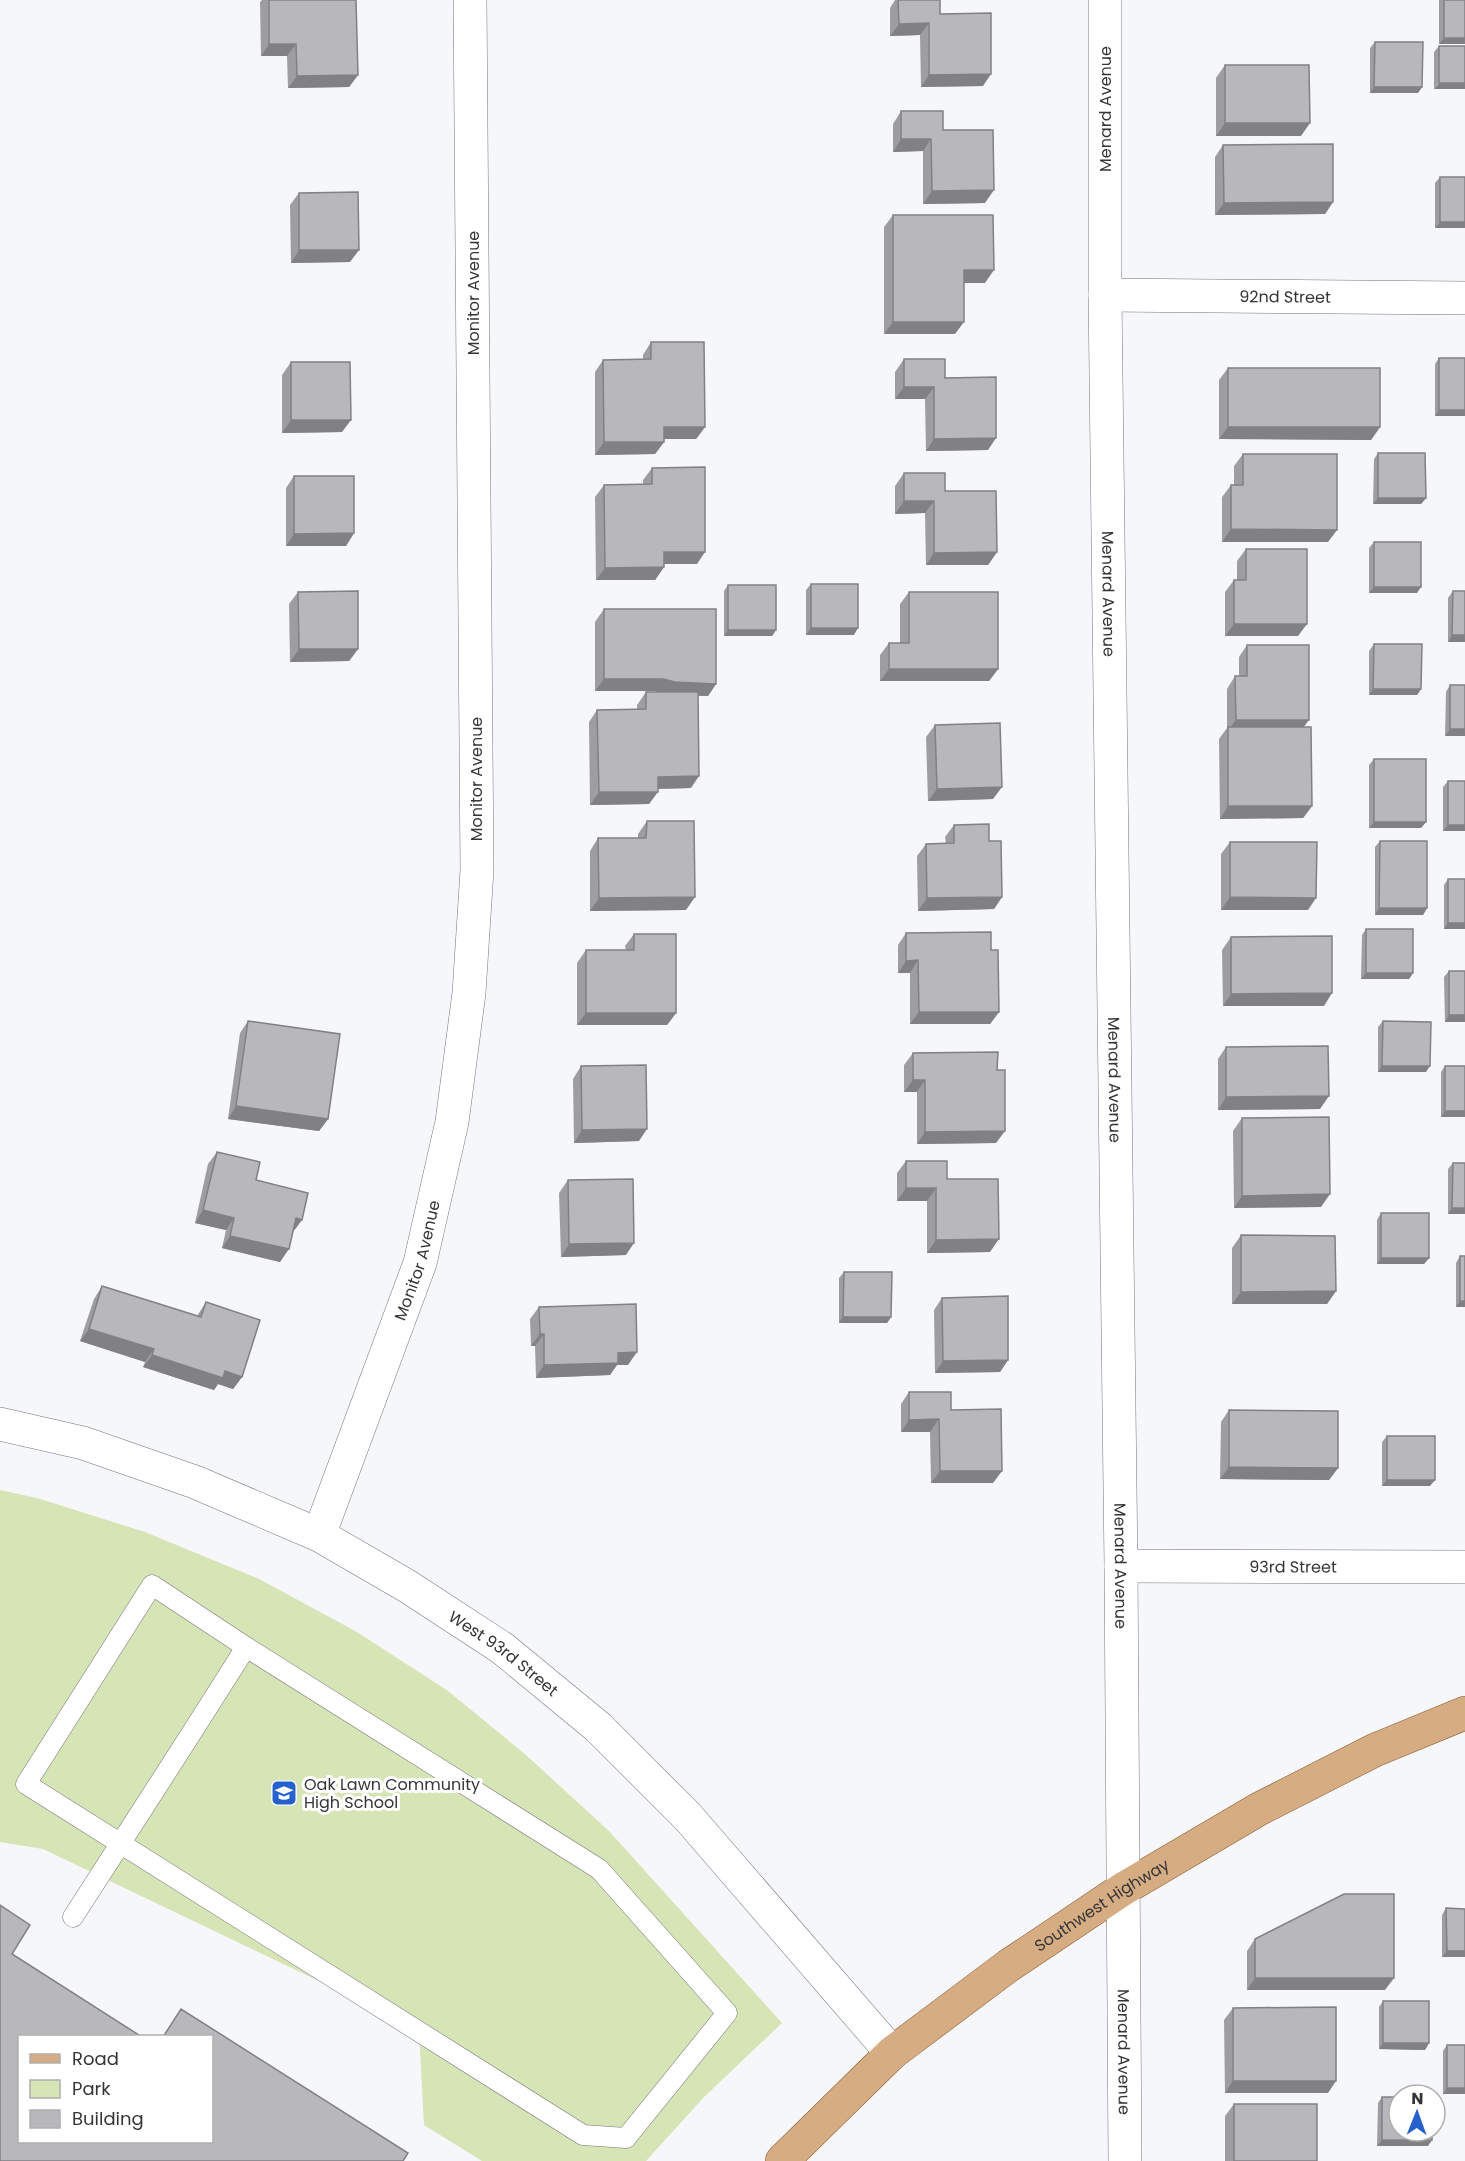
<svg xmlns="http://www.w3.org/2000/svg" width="1465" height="2161" viewBox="0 0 1465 2161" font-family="Poppins,sans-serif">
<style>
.green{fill:#d7e4b5}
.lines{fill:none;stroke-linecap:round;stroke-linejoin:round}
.service-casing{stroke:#747579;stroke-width:21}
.minor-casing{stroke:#747579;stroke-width:34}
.primary-casing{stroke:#8c5e32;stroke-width:34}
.service{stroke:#fff;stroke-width:20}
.minor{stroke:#fff;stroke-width:33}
.primary{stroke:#d6ac82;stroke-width:33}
.wall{fill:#9e9ea2}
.shaded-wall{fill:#818184}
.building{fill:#b8b8bc;stroke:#818184;stroke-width:1.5}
.labels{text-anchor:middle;stroke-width:6;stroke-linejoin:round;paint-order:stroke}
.street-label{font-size:16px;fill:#353537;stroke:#fff}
.poi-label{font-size:16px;fill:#353537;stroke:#fff;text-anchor:start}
</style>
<rect width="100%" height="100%" fill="#f6f7fb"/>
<path class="green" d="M0 1490 37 1498 145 1532 259 1579 357 1632 448 1691 526 1755 609 1831 782 2023 704 2097 646 2161H482L424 2125 419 2029 43 1849 0 1842Z"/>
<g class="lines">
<g class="service-casing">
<path id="service" d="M73 1917C131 1827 189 1738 246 1647L152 1585 26 1784 583 2135 626 2138 727 2013 599 1869 246 1647"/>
</g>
<g class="minor-casing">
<g id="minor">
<path id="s1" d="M1105 0V295L1121 1566 1125 2161"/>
<path id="s2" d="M1105 295 1465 298"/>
<path id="s3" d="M0 1424 83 1443 195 1482 319 1535 407 1586 502 1648 598 1727 688 1817 892 2053"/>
<path id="s4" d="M319 1535 420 1263 452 1122 469 993 477 870 470 0"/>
<path id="s5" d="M1121 1566 1465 1567"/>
</g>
</g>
<g class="primary-casing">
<g id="primary">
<path id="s6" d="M782 2161 892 2053 1008 1966 1123 1889 1259 1809 1375 1750 1465 1713"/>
</g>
</g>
<use href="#service" class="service"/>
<use href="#minor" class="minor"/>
<use href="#primary" class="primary"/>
</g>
<path class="wall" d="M262 0H356L358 75 349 87 288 88 287 56H261L260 2Z
M895 0H940V14L983 86 921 87 920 35 890 36V8Z
M1439 0H1465V44H1439Z
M1375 42 1422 87 1418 93H1370V48Z
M1439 46H1465L1434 89V52Z
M1225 65 1301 136H1216V78Z
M901 111 943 130 985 203 923 204V151L893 152V124Z
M1223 145 1333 202 1325 214 1215 215V157Z
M1440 177H1465V228H1435V183Z
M299 193 350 262 291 263 290 205Z
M893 215 985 283H964L955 334H884V227Z
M651 342 705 427 696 439H664V442L655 454 595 455V372L603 360 643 359V355Z
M1439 358H1465V416H1435V364Z
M904 359 945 378 988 450 926 451 925 399H895V372Z
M291 362 342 432 282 433V375Z
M1228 368 1380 427 1371 440 1219 439V380Z
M1378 453 1426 498 1421 504H1373L1374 459Z
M1243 454 1328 542H1222V497L1231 485H1234V466Z
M652 468 697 564H664V567L655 580H596L595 497 604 485 643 484V480Z
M904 473 945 491 997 552 988 565H926L925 513 895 514V486Z
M294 476 354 533 346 546H286V488Z
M1374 542 1417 593H1369V548Z
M1246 549 1298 636H1225V592L1234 580H1237V561Z
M811 584 854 635H806V590Z
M728 585 776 630 772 636H724V591Z
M1453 591 1465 642H1448V598Z
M298 592 358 649 349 661 290 662 289 604Z
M909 592 998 669 989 681H880V655L889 643H900V604Z
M604 609 716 684 708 696H698L691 788 658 789 649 804 590 805 589 722 597 710 637 709V705L646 692H659L654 691H595V622Z
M1374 644 1421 689 1417 695H1369V651Z
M1247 645 1304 727 1312 806 1303 818 1220 819 1219 739 1227 728V689L1235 676H1239V657Z
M1450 685H1465V736H1445L1446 692Z
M935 725 993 799 928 801 926 737Z
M1374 759 1426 822 1421 828H1369V765Z
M1448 781 1465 831H1443V787Z
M647 821 686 910 590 911V851L598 838H638V834Z
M954 825 989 841 1002 897 994 909 918 911 917 856 926 844 946 843 945 837Z
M1380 841 1427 908 1423 915H1375V847Z
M1230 842 1308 910H1221V854Z
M1448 879 1465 929H1444V885Z
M1366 929 1413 973 1409 979H1361L1362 935Z
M906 933 991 950 999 1012 990 1024H910V973H898V945Z
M634 934 676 1013 667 1025H577V963L586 950H626L625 946Z
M1231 937 1324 1006H1223L1222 950Z
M1449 971H1465V1022H1445L1444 977Z
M248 1021 328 1119 319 1131 228 1119 240 1033Z
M1383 1021 1426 1072H1378V1027Z
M1226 1047 1320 1109 1218 1110V1059Z
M913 1053 996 1143 917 1144V1092H904V1065Z
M581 1066 639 1141 574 1143 573 1079Z
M1445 1066H1465V1117H1441V1072Z
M1242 1118 1321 1207 1234 1208 1233 1131Z
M217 1152 256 1180 293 1232 280 1262 222 1248 226 1230 195 1223 208 1164Z
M906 1161 947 1179 990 1252 927 1253V1201H897V1173Z
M1453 1163H1465V1214H1448V1169Z
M568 1180 626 1255 561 1257 559 1193Z
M1381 1213 1429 1258 1424 1264H1377V1220Z
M1241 1235 1336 1291 1327 1304H1232V1248Z
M1460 1256H1465V1307H1456V1263Z
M844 1272 891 1317 887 1323H839V1278Z
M102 1286 197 1316 206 1302 242 1377 233 1389 218 1384 214 1390 143 1367 145 1362 80 1341 94 1299Z
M942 1298 1008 1360 1000 1372 935 1373 934 1310Z
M539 1307 628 1365H617L610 1375 536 1378 535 1346H531L530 1319Z
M909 1392 951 1410 993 1483H931L930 1432H901V1404Z
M1229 1410 1338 1468 1329 1480 1220 1479 1221 1422Z
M1387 1436 1430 1486H1382V1442Z
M1446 1908 1465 1909V1957H1442V1915Z
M1255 1939 1385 1990H1247V1951Z
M1383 2001 1429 2043 1425 2050 1379 2049V2007Z
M1233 2008 1328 2093H1225L1224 2020Z
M1447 2045 1465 2094H1443V2051Z
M1382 2097 1428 2146H1377L1378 2103Z
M1234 2104 1317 2161H1225V2116Z"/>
<path class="shaded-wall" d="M929 23 920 35 890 36 899 24Z
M1444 38H1465V44H1439Z
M269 44H296L287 56H261Z
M991 74 983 86 921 87 929 75Z
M358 75 349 87 288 88 297 76Z
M1439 83H1465V89H1434Z
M1374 87H1422L1418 93H1370Z
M1225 123H1310L1301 136H1216Z
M901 139H931L923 151 893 152Z
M994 190 985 203 923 204 932 191Z
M1333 202 1325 214 1215 215 1224 203Z
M1440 222H1465V228H1435Z
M299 250H359L350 262 291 263Z
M964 270H994L985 283H955Z
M893 322H964L955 334H884Z
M904 387H934L925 399H895Z
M1439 410H1465V416H1435Z
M291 420H351L342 432 282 433Z
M664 427H705L696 439H655Z
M1228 427H1380L1371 440 1219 439Z
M996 438 988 450 926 451 934 439Z
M604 442H664L655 454 595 455Z
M1378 498H1426L1421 504H1373Z
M904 501H934L925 513 895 514Z
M1231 529 1337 530 1328 542H1222Z
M354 533 346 546H286L294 534Z
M664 552H705L697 564H655Z
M997 552 988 565H926L934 553Z
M664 567 655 580H596L605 568Z
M1374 587H1421L1417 593H1369Z
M1234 624H1307L1298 636H1225Z
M811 628H858L854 635H806Z
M728 630H776L772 636H724Z
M1452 635H1465V642H1448Z
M299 649H358L349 661 290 662Z
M889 669H998L989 681H880Z
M604 679H663L716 684 708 696 666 694 654 691H595Z
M1373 689H1421L1417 695H1369Z
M1236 720H1309L1300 732H1227Z
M1450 729H1465V736H1445Z
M699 776 691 788 649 789 658 777Z
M1002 787 993 799 928 801 937 789Z
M599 792H658L649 804 590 805Z
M1228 806H1312L1303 818 1220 819Z
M1374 822H1426L1421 828H1369Z
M1448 825H1465V831H1443Z
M695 897 686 910 590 911 599 898Z
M1002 897 994 909 918 911 927 898Z
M1230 897 1316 898 1308 910H1221Z
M1379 908H1427L1423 915H1375Z
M1448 923H1465V929H1444Z
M918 960 910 973H898L906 961Z
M1366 973H1413L1409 979H1361Z
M1332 993 1324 1006H1223L1231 994Z
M919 1012H999L990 1024H910Z
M586 1013H676L667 1025H577Z
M1449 1015H1465V1022H1445Z
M1382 1066H1430L1426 1072H1378Z
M913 1080H925L917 1092H904Z
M1329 1096 1320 1109 1218 1110 1226 1097Z
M236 1106 328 1119 319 1131 228 1119Z
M1445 1111H1465V1117H1441Z
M647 1129 639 1141 574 1143 582 1130Z
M1005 1131 996 1143 917 1144 925 1132Z
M906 1188H936L927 1201H897Z
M1330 1194 1321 1207 1234 1208 1242 1196Z
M1452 1208H1465V1214H1448Z
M203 1210 234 1218 226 1230 195 1223Z
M296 1218 302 1220 293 1232Z
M230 1236 289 1249 280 1262 222 1248Z
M999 1239 990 1252 927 1253 936 1240Z
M634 1243 626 1255 561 1257 569 1244Z
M1381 1258H1429L1424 1264H1377Z
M1336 1291 1327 1304H1232L1241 1292Z
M1460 1301H1465V1307H1456Z
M843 1317H891L887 1323H839Z
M89 1329 154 1349 145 1362 80 1341Z
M540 1334H544L535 1346H531Z
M637 1352 628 1365H617L610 1375 536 1378 544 1365 618 1353Z
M152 1355 225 1371 242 1377 233 1389 218 1384 214 1390 143 1367Z
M1008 1360 1000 1372 935 1373 943 1361Z
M939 1419 930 1432H901L909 1420Z
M1229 1467 1338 1468 1329 1480 1220 1479Z
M940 1471H1002L993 1483H931Z
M1387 1480H1435L1430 1486H1382Z
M1447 1951H1465V1957H1442Z
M1255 1978H1394L1385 1990H1247Z
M1383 2043H1429L1425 2050 1379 2049Z
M1233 2081H1336L1328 2093H1225Z
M1447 2088H1465V2094H1443Z
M1382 2140H1432L1428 2146H1377Z"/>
<path class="building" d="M269 0H356L358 75 297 76 296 44H269Z
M898 0H940V14L991 13V74L929 75V23L899 24Z
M1444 0H1465V38H1444Z
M1375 42H1423L1422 87H1374Z
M1439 46H1465V83H1439Z
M1225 65H1309L1310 123H1225Z
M901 111H943V130H993L994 190 932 191 931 139H901Z
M1333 144V202L1224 203 1223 145Z
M1440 177H1465V222H1440Z
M358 192 359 250H299V193Z
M893 215H993L994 270H964V322H893Z
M651 342H704L705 427H664V442H604L603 360 651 359Z
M1439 358H1465V410H1439Z
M904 359H945V378L996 377V438L934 439V387H904Z
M291 362H350L351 420H291Z
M1228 368H1380V427H1228Z
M1378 453H1425L1426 498H1378Z
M1243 454H1337V530L1231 529V485H1243Z
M705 467V552H664V567L605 568 604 485 652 484V468Z
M904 473H945V491H996L997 552 934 553V501H904Z
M294 476H354V533L294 534Z
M1374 542H1421V587H1374Z
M1246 549H1307V624H1234V580H1246Z
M811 584H858V628H811Z
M728 585H776V630H728Z
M358 591V649H299L298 592Z
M1453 591H1465V635H1452Z
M909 592H998V669H889V643H909Z
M604 609H716V684L675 682 663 679H604Z
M1374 644H1422L1421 689H1373Z
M1247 645H1309V720H1236L1235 676H1247Z
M1450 685H1465V729H1450Z
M646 692H698L699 776 658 777V792H599L597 710 646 709Z
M1000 723 1002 787 937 789 935 725Z
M1228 727H1311L1312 806H1228Z
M1374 759H1426V822H1374Z
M1448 781H1465V825H1448Z
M647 821H694L695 897 599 898 598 838H646Z
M989 824V841H1001L1002 897 927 898 926 844 954 843V825Z
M1380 841H1427V908H1379Z
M1230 842H1317L1316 898 1230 897Z
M1448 879H1465V923H1448Z
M1366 929H1413V973H1366Z
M991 932V950H998L999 1012H919L918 960 906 961V933Z
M634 934H676V1013H586V950H634Z
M1332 936V993L1231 994V937Z
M1449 971H1465V1015H1449Z
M248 1021 340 1034 328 1119 236 1106Z
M1383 1021 1431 1022 1430 1066H1382Z
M1328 1046 1329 1096 1226 1097V1047Z
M998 1052 997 1070H1005V1131L925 1132V1080H913V1053Z
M646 1065 647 1129 582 1130 581 1066Z
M1445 1066H1465V1111H1445Z
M1329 1117 1330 1194 1242 1196V1118Z
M217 1152 260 1162 256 1180 308 1193 302 1220 296 1218 289 1249 230 1236 234 1218 203 1210Z
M906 1161H947V1179H998L999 1239 936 1240V1188H906Z
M1453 1163H1465V1208H1452Z
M633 1179 634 1243 569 1244 568 1180Z
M1381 1213H1429V1258H1381Z
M1241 1235 1335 1236 1336 1291 1241 1292Z
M1460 1256H1465V1301H1460Z
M844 1272H892L891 1317H843Z
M102 1286 201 1317 206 1302 260 1320 242 1377 225 1371 223 1378 152 1355 154 1349 89 1329Z
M1008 1296V1360L943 1361 942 1298Z
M636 1304 637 1352 618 1353V1363L544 1365V1334H540L539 1307Z
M909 1392H951V1410L1001 1409 1002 1471H940L939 1419 909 1420Z
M1229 1410 1338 1411V1468L1229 1467Z
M1387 1436H1435V1480H1387Z
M1344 1894H1394V1978H1255V1939Z
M0 1905 30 1925 12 1954 142 2037H20V2142H212V2037H163L181 2009 408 2153 403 2161H0Z
M1446 1908 1465 1909V1951H1447Z
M1383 2001H1429V2043H1383Z
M1336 2007V2081H1233V2008Z
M1447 2045H1465V2088H1447Z
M1382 2097H1399V2131H1432V2140H1382Z
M1234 2104H1317V2161H1234Z"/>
<defs>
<g id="school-square" transform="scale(1.35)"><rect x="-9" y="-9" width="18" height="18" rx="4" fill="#2660cd" stroke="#fff"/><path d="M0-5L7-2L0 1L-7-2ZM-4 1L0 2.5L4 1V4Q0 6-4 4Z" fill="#fff"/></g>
</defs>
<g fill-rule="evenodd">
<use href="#school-square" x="284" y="1793"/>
</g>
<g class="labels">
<g class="street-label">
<text transform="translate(1105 109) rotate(-90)" y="6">Menard Avenue</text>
<text transform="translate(473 293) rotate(-90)" y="6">Monitor Avenue</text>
<text dy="6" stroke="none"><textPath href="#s2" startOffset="180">92nd Street</textPath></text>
<text dy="6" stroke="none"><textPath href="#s1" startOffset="594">Menard Avenue</textPath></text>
<text transform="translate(476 779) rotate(-90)" y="6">Monitor Avenue</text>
<text dy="6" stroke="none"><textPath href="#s1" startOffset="1080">Menard Avenue</textPath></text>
<text dy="6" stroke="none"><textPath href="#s4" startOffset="292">Monitor Avenue</textPath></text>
<text dy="6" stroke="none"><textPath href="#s1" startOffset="1566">Menard Avenue</textPath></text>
<text dy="6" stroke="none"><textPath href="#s5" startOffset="172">93rd Street</textPath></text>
<text dy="6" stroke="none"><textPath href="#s3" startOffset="558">West 93rd Street</textPath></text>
<text dy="6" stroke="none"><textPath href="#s6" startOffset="411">Southwest Highway</textPath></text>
<text dy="6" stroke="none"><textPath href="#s1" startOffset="2052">Menard Avenue</textPath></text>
</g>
<g class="poi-label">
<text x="304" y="1790">Oak Lawn Community<tspan x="304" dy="18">High School</tspan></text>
</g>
</g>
<rect x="18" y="2035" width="195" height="108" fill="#ffffff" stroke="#aeaeaf" stroke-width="1.5"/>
<rect x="30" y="2054" width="30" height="9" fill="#d6ac82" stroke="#aeaeaf" stroke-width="1.5"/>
<text x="72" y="2065" font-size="18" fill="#353537">Road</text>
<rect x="30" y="2080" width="30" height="18" fill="#d7e4b5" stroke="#aeaeaf" stroke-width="1.5"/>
<text x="72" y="2095" font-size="18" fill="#353537">Park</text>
<rect x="30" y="2110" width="30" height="18" fill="#b8b8bc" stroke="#aeaeaf" stroke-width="1.5"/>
<text x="72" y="2125" font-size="18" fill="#353537">Building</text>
<g transform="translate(1417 2113) rotate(1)"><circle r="28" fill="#ffffff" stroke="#aeaeaf" stroke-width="1.5"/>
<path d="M0-4.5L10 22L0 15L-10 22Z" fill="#2660cd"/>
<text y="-9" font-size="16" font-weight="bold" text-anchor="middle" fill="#353537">N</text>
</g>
</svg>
